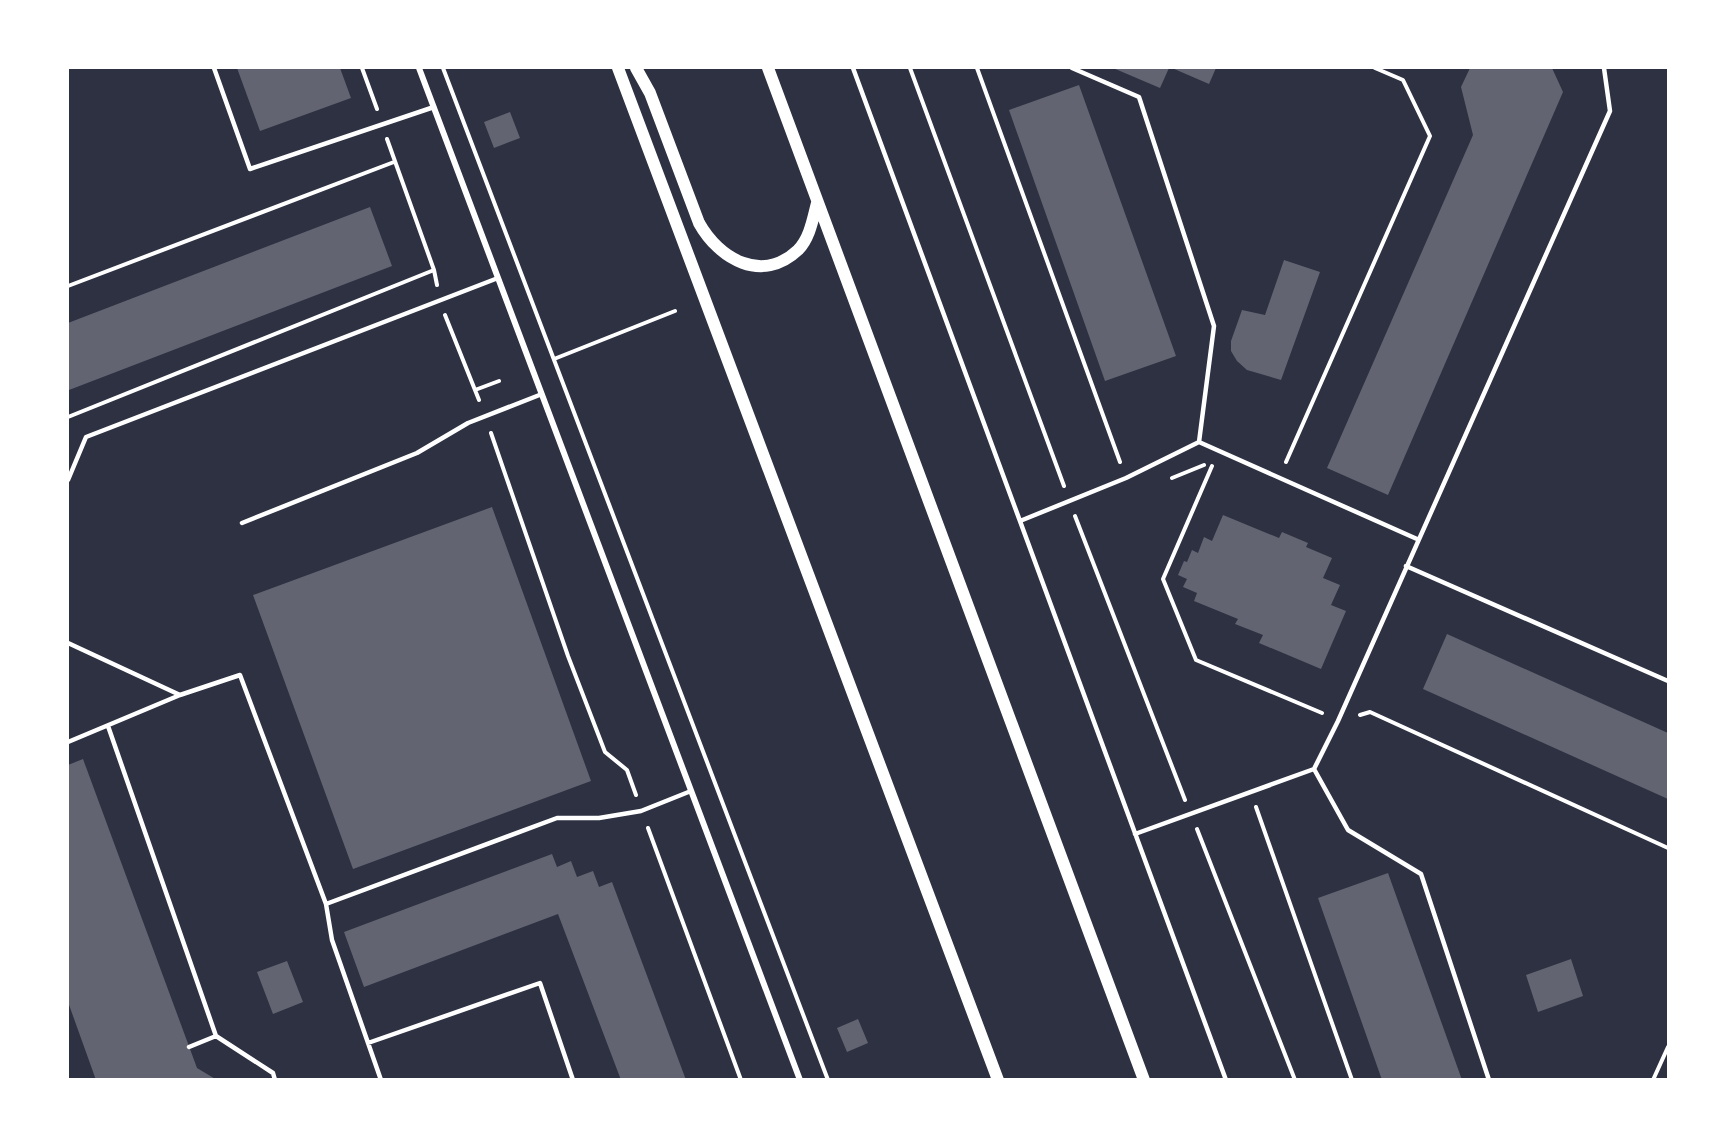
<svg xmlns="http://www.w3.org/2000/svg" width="1736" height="1147" viewBox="0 0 1736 1147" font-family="'Times New Roman',serif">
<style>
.building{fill:#626471}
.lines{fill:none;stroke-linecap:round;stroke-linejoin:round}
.path{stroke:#fff;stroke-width:4}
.service{stroke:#fff;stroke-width:4.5}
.minor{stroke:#fff;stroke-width:6}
.secondary{stroke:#fff;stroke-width:12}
</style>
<rect width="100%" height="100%" fill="#2d3142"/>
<path class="building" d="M237 68H340L351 98 260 131Z
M1113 68H1169L1160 88Z
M1172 68H1216L1209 84Z
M1470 68H1552L1563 92 1388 495 1327 468 1473 135 1461 87Z
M1079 85 1176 356 1105 381 1009 110Z
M510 112 520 138 494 148 484 122Z
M370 207 392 266 69 390 68 323Z
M1284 260 1320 272 1281 380 1247 370 1237 361 1231 351V341L1242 310 1265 315Z
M492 507 591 781 353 869 253 595Z
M1223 515 1279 538 1282 532 1308 543 1306 547 1332 558 1323 578 1340 585 1331 605 1346 611 1321 669 1259 643 1263 635 1235 624 1238 619 1194 601 1197 593 1183 587 1187 579 1178 575 1184 561 1187 562 1192 550 1198 553 1204 537 1212 541Z
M1447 634 1668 733V799L1423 689Z
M83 759 197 1068 217 1080H96L68 1002V765Z
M552 854 557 867 571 861 577 877 593 871 599 887 612 882 686 1080H621L558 914 364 987 344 932Z
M1388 873 1462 1080H1382L1318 898Z
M1571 959 1583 996 1538 1012 1526 975Z
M287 961 303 1002 273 1014 257 972Z
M858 1019 868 1043 847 1052 837 1028Z"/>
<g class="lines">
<path class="path" d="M362 68 377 109
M443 68 828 1080
M910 68 1064 486
M977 68 1120 462
M387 139 434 270 437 285
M68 286 394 162
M445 315 479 400
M554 359 675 311
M475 390 499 381
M68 417 434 270
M491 433 568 656 605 752 627 770 636 795
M1286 462 1430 136 1403 80 1375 68
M1212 466 1163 579 1196 660 1322 713
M1172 478 1204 465
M1075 516 1185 800
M1360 715 1370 712 1668 848
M1256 807 1352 1080
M648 828 741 1080
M1197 829 1295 1080
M1653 1080 1668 1047"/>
<path class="service" d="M214 68 250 169 434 107
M853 68 1226 1080
M1072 68 1139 97 1214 326 1199 442
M68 480 86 437 498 278
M1020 521 1126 478 1199 442 1417 539
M242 523 417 453 468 423 542 394
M1406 566 1668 681
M68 643 180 695
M108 726 216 1036 273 1073 275 1080
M68 742 180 695 240 675 326 904 557 818H599L641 811 691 791
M1314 769 1348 830 1421 874 1489 1080
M1135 834 1314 769 1338 721 1610 111 1604 68
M326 904 332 940 381 1080
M368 1043 540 983 573 1080
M189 1047 216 1036"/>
<path class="minor" d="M419 68 800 1080"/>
<path class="secondary" d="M618 68 998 1080
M636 68 650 93 699 223C719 259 762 284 798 250 810 238 813 218 817 203
M768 68 1144 1080"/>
</g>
<rect width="1736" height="1147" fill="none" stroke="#ffffff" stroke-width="138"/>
</svg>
